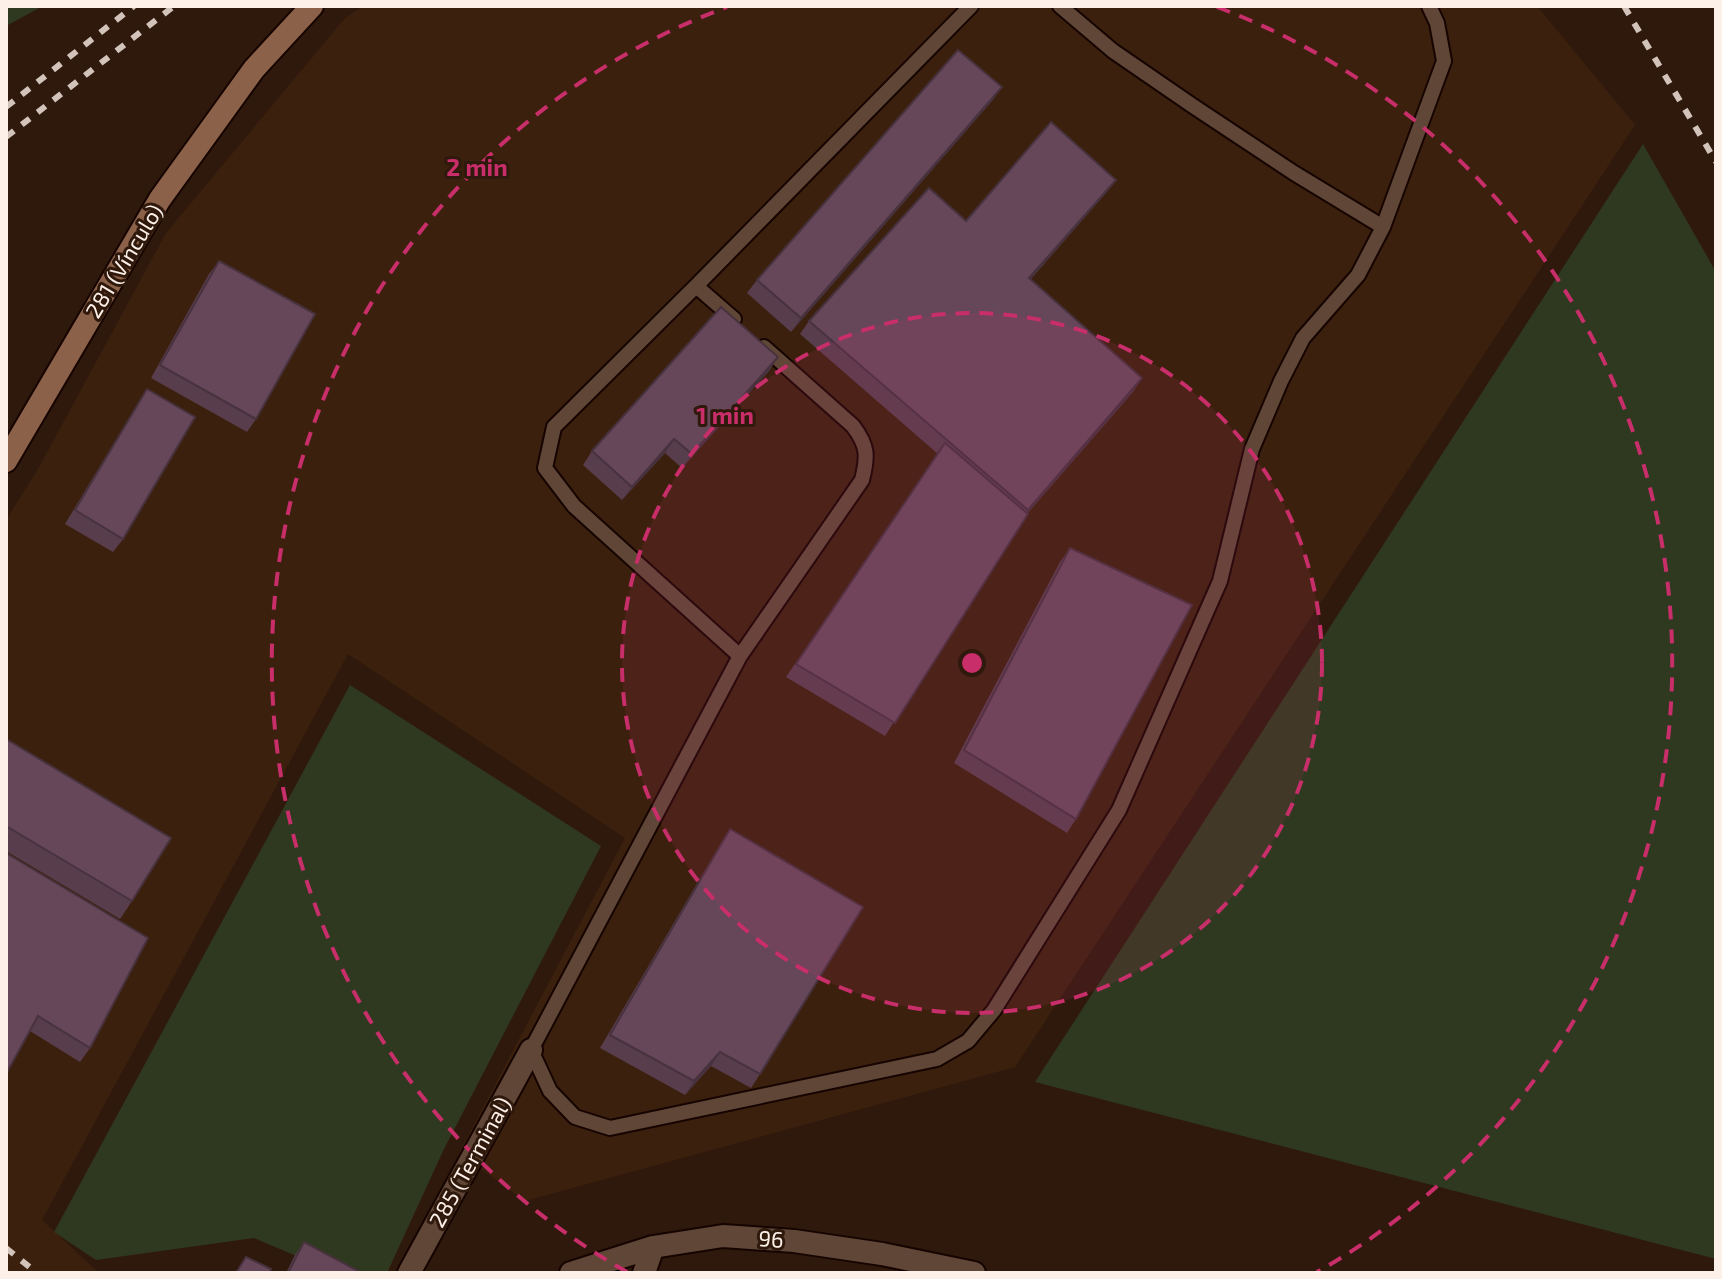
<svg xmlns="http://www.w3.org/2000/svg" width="1722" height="1279" viewBox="0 0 1722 1279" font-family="'Exo 2',sans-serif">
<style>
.built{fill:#3c200e}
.green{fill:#2f391f}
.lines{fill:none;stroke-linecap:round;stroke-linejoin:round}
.service-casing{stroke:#160400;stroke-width:18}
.minor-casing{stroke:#160400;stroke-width:26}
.secondary-casing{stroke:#160400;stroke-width:26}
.service{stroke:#5f4637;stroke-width:14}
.minor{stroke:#5f4637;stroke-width:22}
.secondary{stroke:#8c6149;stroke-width:22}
.rail{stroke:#d2c4bb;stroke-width:6;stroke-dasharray:10 10;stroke-linecap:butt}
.wall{fill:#583d4d}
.shaded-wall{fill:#47323e}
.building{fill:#664759;stroke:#47323e;stroke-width:2}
.ring{fill:none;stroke:#c82e69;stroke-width:4;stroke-dasharray:14 10}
.labels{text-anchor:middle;stroke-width:6;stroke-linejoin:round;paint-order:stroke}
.street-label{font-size:22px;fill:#fdf0e9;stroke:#2f190c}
.centre{fill:#c82e69;stroke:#2f190c;stroke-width:4}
.ring-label{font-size:24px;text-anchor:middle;font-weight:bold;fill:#c82e69;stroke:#2f190c;stroke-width:6;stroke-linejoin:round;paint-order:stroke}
</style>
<rect width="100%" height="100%" fill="#2f190c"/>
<path class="built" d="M364 6H1537L1635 125 1015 1067 525 1201 459 1153 625 838 348 654 42 1220 99 1273H6V520L38 469 166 233 345 18Z"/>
<path class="green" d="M6 6H43L6 26Z
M1643 144 1716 272V1259L1035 1082Z
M350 685 601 846 444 1149 387 1273H327L294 1255 254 1238 96 1260 54 1232Z"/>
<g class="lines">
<g class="service-casing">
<path id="service" d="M971 6 696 286 554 427 545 468 574 506 740 656 531 1050 550 1091 575 1117 610 1128 937 1059 968 1041 994 1010 1119 810 1220 581 1252 449 1281 381 1303 338 1358 275 1383 227 1444 61 1437 23 1429 6
M1060 6 1113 51 1193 106 1294 173 1383 227
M696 286 734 319
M740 656 862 480C868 456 868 446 853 426L764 347"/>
</g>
<g class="minor-casing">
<path id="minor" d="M409 1273 531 1050
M571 1273 653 1247 723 1236 794 1241 882 1254 974 1273
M644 1273 653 1247"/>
</g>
<g class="secondary-casing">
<path id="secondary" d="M6 461 160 199 254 69 312 6"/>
</g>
<use href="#service" class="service"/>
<use href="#minor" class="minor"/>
<use href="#secondary" class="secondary"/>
<path class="rail" d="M1624 6 1716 162
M6 107 134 6
M6 137 174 6
M6 1248 37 1273"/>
</g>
<path class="wall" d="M1002 87 992 101 791 332 747 293 757 280Z
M1116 180 1106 193 1031 279 1142 378 1133 392 1027 514 885 736 786 677 938 454 800 334 809 321 966 221Z
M219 261 256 419 247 432 151 378 209 274Z
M778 357 769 371 682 468 665 453 622 500 583 465 592 451Z
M147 389 123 539 113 552 65 524 138 403Z
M1070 548 1076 819 1067 833 954 763 1060 562Z
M6 739 132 901 120 919 6 851Z
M730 829 760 1074 751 1088 711 1066 685 1095 600 1048 721 843Z
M6 853 90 1048 80 1062 30 1031Z
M304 1242 362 1273H286L295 1255Z"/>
<path class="shaded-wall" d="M1002 87 992 101 791 332 801 318Z
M1116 180 1106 193 1020 291 1029 278Z
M778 357 769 371 682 468 692 454Z
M1142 378 1133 392 1019 523 1028 510Z
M674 439 665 453 622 500 632 487Z
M720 1052 711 1066 685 1095 694 1081Z"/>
<path class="building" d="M958 50 1002 87 801 318 757 280Z
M1051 122 1116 180 1029 278 1142 378 1028 510 809 321 929 188 966 221Z
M219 261 315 314 256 419 160 365Z
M721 307 778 357 692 454 674 439 632 487 592 451Z
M147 389 195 417 123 539 75 510Z
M945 443 1028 514 895 723 796 664Z
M1070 548 1192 605 1076 819 964 750Z
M6 739 171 838 132 901 6 826Z
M730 829 863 907 760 1074 720 1052 694 1081 610 1035Z
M6 853 148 938 90 1048 38 1016 6 1074Z
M304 1242 362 1273H288Z
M246 1257 271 1269 269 1273H236Z"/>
<circle cx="972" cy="663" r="350" fill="#c82e69" fill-opacity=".12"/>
<g class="ring">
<circle cx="972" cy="663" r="350"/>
<path d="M627 1272A700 700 0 0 1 727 7M1217 7A700 700 0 0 1 1317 1272"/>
</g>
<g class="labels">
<g class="street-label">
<text transform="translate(124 261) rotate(-59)" y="8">281 (Vínculo)</text>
<text transform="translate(470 1162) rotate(-61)" y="8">285 (Terminal)</text>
<text transform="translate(771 1239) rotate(4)" y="8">96</text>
</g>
</g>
<circle cx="972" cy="663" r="12" class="centre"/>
<g class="ring-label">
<text x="477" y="176">2 min</text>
<text x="725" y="424">1 min</text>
</g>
<rect width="1722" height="1279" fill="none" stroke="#fdf0e9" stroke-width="16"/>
</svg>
